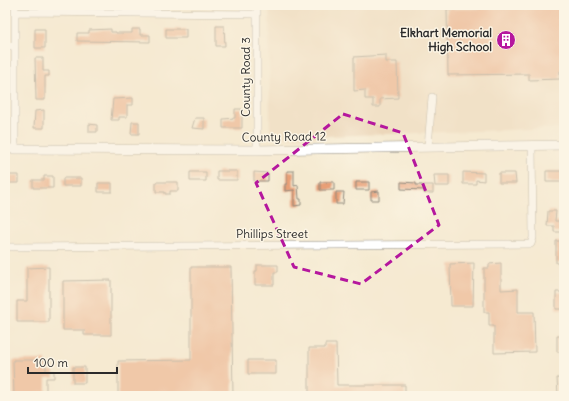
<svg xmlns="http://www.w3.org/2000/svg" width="569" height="401" viewBox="0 0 569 401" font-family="Delius,sans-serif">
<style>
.built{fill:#ecd7ba}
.building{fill:#e89f76}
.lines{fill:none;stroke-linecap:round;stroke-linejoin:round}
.minor-casing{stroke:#908a7e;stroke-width:8}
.major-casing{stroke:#908a7e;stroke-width:10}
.minor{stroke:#fff;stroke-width:7}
.major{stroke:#fff;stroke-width:9}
.marked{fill:none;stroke:#b5179e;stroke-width:3;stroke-dasharray:8 5;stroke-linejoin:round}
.labels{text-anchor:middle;stroke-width:3;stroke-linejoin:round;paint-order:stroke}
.poi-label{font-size:12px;font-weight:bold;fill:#2b2b2b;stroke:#fcf5e5;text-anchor:end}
.street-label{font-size:12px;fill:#2b2b2b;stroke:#fcf5e5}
</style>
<rect width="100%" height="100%" fill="#fcf5e5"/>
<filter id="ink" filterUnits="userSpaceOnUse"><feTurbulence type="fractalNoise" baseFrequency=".025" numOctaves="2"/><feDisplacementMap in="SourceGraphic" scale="8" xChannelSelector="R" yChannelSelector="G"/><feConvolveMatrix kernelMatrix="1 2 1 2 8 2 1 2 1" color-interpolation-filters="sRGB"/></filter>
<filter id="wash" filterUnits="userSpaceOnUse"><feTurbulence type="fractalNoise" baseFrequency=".012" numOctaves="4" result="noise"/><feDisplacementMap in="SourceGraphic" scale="16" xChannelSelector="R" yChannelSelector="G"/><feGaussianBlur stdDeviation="0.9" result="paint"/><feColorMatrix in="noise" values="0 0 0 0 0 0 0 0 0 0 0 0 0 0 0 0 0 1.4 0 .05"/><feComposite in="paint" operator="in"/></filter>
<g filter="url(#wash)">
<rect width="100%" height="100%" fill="#f5ead1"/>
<path class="built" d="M269 5H564V128L270 138Z"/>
<g id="blocks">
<path class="building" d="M522 5H564V71H560V79L529 80V74L448 75 447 9 522 8Z
M216 26H224L225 46H216Z
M35 29H45V48H35Z
M111 29V32H116V33H132V29H140V35H150V42L77 41V33H89V30Z
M166 29H186V38H166Z
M386 55V62H397L398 98 380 99V107H373V99H365V90L354 91V57Z
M35 58H43V71H49V76H45V100H36Z
M133 98V105H127V117H119V120H111L113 99Z
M235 109H242V128H223V119L235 118Z
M44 110V128H34L35 111Z
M195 118H204V129L192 128Z
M132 122H139V134H131Z
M89 124 97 125V132H89Z
M217 171H237V180H217Z
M287 171H294V186L298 185 299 199H301V205L294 206V190L285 191V184H287Z
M546 171H564V182H546Z
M190 172H206V181H190Z
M254 172 268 173V181H254Z
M463 172 484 173V181L476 180V184H463Z
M499 173H515L516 183H499Z
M5 175H19V183H5Z
M434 175H449V186H435Z
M44 176H53V188H33V180H44Z
M63 178H81V186H63Z
M156 182H178V191H170V194H165V192H156Z
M320 182H334V190H320Z
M356 182H369V190H356Z
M401 182 416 183V185H433V193H424V190L401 189Z
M98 183H112V192H98Z
M379 191V200H371V192Z
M336 192H344L343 204H336Z
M548 211H556L555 221H562V232H554V226H547Z
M556 241H564V263H556Z
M474 263 473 306H451L450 264Z
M501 263V290L518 289V312H534L535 352 494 353V326H489V312H484V268H489V264Z
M257 265H278V272H274V285H255V271H257Z
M49 267V322H17V301H27V268Z
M191 267H231L233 396H118V361L191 360Z
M111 280V335H84V330H63V281Z
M556 292H564V309H556Z
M557 336H564V352H557Z
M325 344H336L337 385H405V396H309V348H325Z
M13 360H46V371H54V378H46V396H14Z
M248 360H276V374H248Z
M73 367H85V383H73Z
M557 378H564V395H558Z"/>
</g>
</g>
<g filter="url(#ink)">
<use href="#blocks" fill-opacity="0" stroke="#908a7e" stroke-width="1"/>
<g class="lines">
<g class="minor-casing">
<path id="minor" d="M257 5V150
M16 12 257 14
M5 46H15
M428 147 432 97
M15 149V5
M5 247 531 244 533 238 532 146"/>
</g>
<g class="major-casing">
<path id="major" d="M5 149 257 150 564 145"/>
</g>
<use href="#minor" class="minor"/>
<use href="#major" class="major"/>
</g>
</g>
<path d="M0 0H569V401H0ZM343 114 403 133 439 225 361 284 294 267 256 183Z" fill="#f5ead1" fill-opacity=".55" fill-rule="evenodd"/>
<path class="marked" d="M343 114 403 133 439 225 361 284 294 267 256 183Z"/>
<defs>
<g id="building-disc" transform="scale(1)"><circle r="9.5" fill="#b5179e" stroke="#fcf5e5"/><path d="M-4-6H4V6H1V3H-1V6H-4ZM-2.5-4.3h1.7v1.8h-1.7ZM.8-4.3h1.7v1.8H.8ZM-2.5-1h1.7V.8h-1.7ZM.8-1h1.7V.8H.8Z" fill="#fff"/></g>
</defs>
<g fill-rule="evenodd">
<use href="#building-disc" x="506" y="40"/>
</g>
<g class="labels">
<g class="poi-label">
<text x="492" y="37">Elkhart Memorial<tspan x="492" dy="14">High School</tspan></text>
</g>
<g class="street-label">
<text transform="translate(246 77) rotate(-90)" y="4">County Road 3</text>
<text transform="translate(284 137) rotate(-1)" y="4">County Road 12</text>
<text x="272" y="238">Phillips Street</text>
</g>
</g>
<rect width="569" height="401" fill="none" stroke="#fcf5e5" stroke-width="20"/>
<path d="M28 367v6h89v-6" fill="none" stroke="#2b2b2b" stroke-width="2"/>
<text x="34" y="367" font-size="12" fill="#2b2b2b" stroke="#fcf5e5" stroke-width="3" paint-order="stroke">100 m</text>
</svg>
